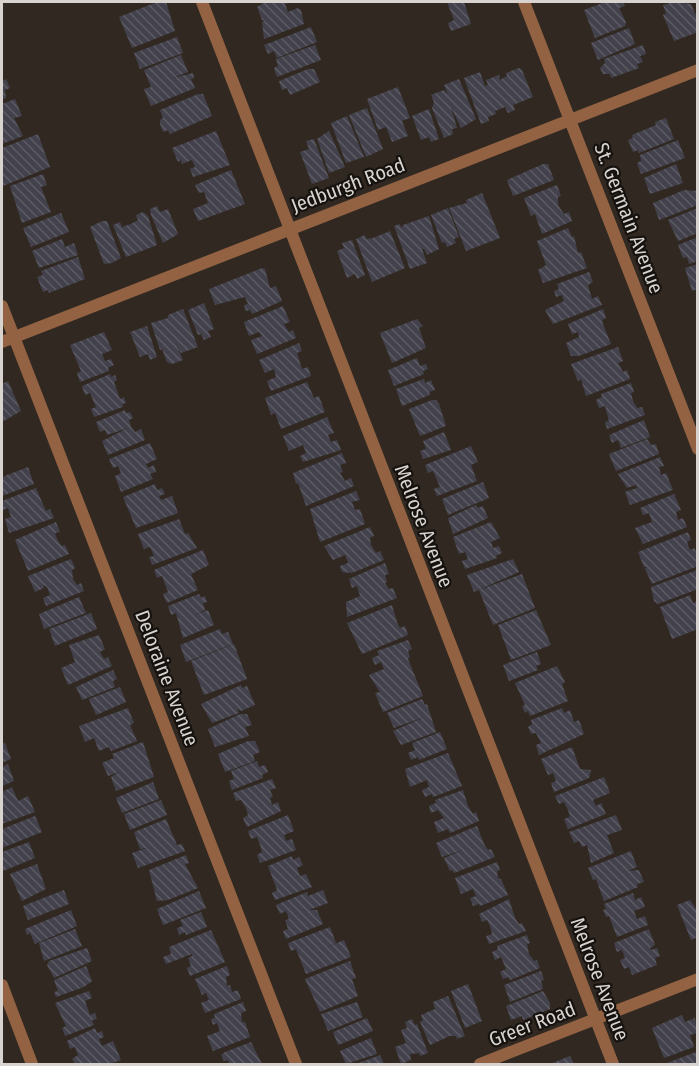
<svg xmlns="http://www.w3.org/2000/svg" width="699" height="1066" viewBox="0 0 699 1066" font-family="'Fira Sans Condensed',sans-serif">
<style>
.building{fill:url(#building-back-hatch)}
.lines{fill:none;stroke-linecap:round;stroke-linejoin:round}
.street{stroke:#926242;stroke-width:12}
.labels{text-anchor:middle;stroke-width:4.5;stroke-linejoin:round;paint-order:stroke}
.street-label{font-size:20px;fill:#d8d3ce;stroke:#16120f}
</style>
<defs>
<pattern id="building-back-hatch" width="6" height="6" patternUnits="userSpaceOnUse" patternTransform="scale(1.5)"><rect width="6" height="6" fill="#42414c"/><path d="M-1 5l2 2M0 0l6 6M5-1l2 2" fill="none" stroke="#5d5c65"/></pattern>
</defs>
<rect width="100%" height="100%" fill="#312921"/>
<path class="building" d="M157 2H166L175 31 132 48 119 17Z
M265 2H292L285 4 288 12 298 8 301 10 304 24 264 39 262 22 265 21 262 20 257 7Z
M447 2H464L471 24 451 31 448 23 454 20Z
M605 2H623L625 6 619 8 626 22 625 26 595 38 584 10Z
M673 2 691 4 698 20V32L674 41 663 15 666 13 663 5Z
M311 27 317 42 277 58 274 51 268 54 264 45Z
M629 28 635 44 598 60 591 43Z
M177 37 183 53 140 69 134 53Z
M315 45 321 60 277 77 274 68 278 66 276 59Z
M643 45 646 54 640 56 643 62 637 64 639 68 611 78 610 74H603L600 68 605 63 604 59Z
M181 55 188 72 173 78 193 73 194 78 191 79 195 88 151 106 144 89 151 87 144 70Z
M519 68 522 70 533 97 513 105 515 110 508 113 505 107 495 111 496 114 488 117 489 121 481 124 464 78 480 72 485 86 488 85 486 80 499 75 500 80 507 76 506 73Z
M308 69H314L320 82 290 95 287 88 282 90 279 81Z
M6 79 10 88 5 90 6 98 2 100V81Z
M459 79 476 119 461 128 451 107 457 128 452 129 453 134 444 138 432 108 434 102 431 95 444 90 448 94 444 85Z
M398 87 410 118 402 121 408 136 392 142 386 127 378 130 367 99Z
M198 94H203L212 116 170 134 168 130 163 132 160 124V120L163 118 160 110Z
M15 99 22 116 14 118 23 136 2 144V104Z
M367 108 383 149 366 157 349 115Z
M429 109 439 139 431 142 429 137 421 140 412 116Z
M347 116 364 157 346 163 331 123Z
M666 118 674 139 639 153 638 150 633 152 628 140 633 138 632 135 656 125 655 122Z
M216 131 230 165 193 177 190 169 195 167 192 160 182 164 181 160 178 162 172 148Z
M329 131 345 167 329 173 317 139Z
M38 134 50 167 3 186 2 148Z
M314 139 329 178 312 184 300 152 309 149 306 141Z
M678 140 685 158 641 174 637 163 641 161 640 155Z
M543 164H548L554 180 513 196 507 180Z
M676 164 683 183 650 194 644 178Z
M231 170 245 204 198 221 193 209 208 203 204 192 199 193 195 185Z
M43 174 47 185 41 187 51 212 22 223 10 186Z
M557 185 561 196 558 197V205L564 214 569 212 572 221 542 234 535 214 531 216 524 198Z
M684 190 698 191V205L659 220 653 203Z
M482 193 500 238 466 251 449 208 467 203 466 200Z
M157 206 160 212 168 209 178 234 163 243 151 215 150 209Z
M448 208 459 237 454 239 456 243 447 247 445 242 442 243 431 215Z
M698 208V233L678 241 668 220Z
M143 212 148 216 157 245 126 257 113 225 120 222 122 227 131 224 138 220 136 215Z
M61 213 69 232 31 247 23 228Z
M429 216 439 249 427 255 424 249H422L427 263 410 269 394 226 400 224 401 228 403 225Z
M102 221H107L121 258 112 263 104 264 90 227Z
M568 228 572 237 574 236 578 253 581 252 587 268 543 283 538 270 546 265 537 241Z
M390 231 405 268 372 282 356 239 365 235 366 239 373 238Z
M698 237V261L689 264 687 257 683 258 678 245Z
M62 239 65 247 74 243 78 255 39 268 32 251Z
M352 240 365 275 357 279 355 274 347 278 337 251 344 248 342 243Z
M78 257 85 279 49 293 48 290 43 292 37 277 43 275 41 271Z
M698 264V289L692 291 685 268Z
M262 268 265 269 270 288 276 286 282 301 252 314 250 310 246 311 244 305 248 304 245 297 215 305 209 289Z
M589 272 593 282 588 285 592 299 598 296 602 305 553 324 545 310 564 301 562 295 556 297 554 291 559 289 557 284Z
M204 303 214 329 208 331 211 337 204 340 201 334 198 335 188 310Z
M283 306 290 322 284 324 285 326 289 332 293 330 296 338 257 354 251 340 262 336 259 332 249 336 244 322Z
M183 309 198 347 181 353 176 344 183 360 172 364 167 362 162 349 160 350 151 323 168 318V315Z
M603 309 606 318 602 320 603 324 611 344 579 356H571L566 343 579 337 578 332 572 334 568 324Z
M417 319 423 326 419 328 426 348 392 363 380 333Z
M147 326 157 357 150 360 148 354 140 357 130 332Z
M104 332 112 350 102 354 105 361 111 359 114 365 108 368 109 371 80 382 77 373 81 371 70 345Z
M299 343 302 351 297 353 302 369 308 367 311 376 271 391 267 381 276 377 274 369 265 373 259 360Z
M618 347 623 361 618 363 623 372 627 370 630 379 586 396 581 379 578 381 571 364Z
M417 358 420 366 426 364 428 369 423 371 424 374 394 386 388 370Z
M110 374 111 377 115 375 117 380 114 382 120 399 124 397 126 403 122 404 123 407 94 417 91 409 96 407 90 393 85 395 82 386Z
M424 379 425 383 431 380 435 390 429 392 430 395 402 406 396 389Z
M8 381 21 411 2 422V384Z
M307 382 314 398 319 396 325 412 281 429 275 413 271 415 265 398Z
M631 383 634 392 631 393 633 401 637 408 642 407 645 415 607 429 605 422 609 421 605 406 599 408 596 400 602 397 601 394Z
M432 400H436L439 404 446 426 420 436 409 409Z
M125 410 126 413 130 412 133 418 129 420 131 427 135 432 141 429 145 440 108 455 102 441 128 428 107 435 105 430 100 432 96 422Z
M327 417 334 433 328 435 331 442 337 440 341 450 303 462 300 456 306 453 303 445 289 451 283 436Z
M644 420 650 437 621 448 618 440 612 443 609 435Z
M444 432 451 450 423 459 420 451 426 449 423 441Z
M647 439 651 445 656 444 659 454 616 471 609 454Z
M150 443 157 459 146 464 148 468 154 465 156 472 150 474 153 479 121 492 115 476 121 473 118 466 113 468 109 459Z
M471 446 478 462 471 465 477 481 437 496 434 489 440 487 433 471 428 473 425 465Z
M342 453 346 463 340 465 343 472 340 473 345 481 351 478 354 486 306 506 298 483 296 484 293 473Z
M660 457 664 466 659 467 661 475 666 473 673 490 630 505 625 492 637 488 636 485 627 488 618 474Z
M28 467 34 484 2 496V477Z
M483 482 489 498 448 515 442 499Z
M155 484 157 490 162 488 165 494 159 496 161 500 172 496 178 513 136 528 123 497Z
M36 488 46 511 50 509 54 518 9 533 5 519 11 517 8 508 3 510 2 501Z
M356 491 360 500 352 502 355 510 360 509 365 524 320 542 310 509Z
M674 494 681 510 676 512 678 520 683 518 687 527 643 544 635 528 652 522 649 513 643 515 640 508Z
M476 505 478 508 483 506 488 518 453 534 448 518Z
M179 519 185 534 188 533 197 548 152 565 149 557 154 556 150 547 144 549 138 534Z
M56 522 60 532 55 533 58 541 62 546 65 545 69 554 28 571 15 540Z
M491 522 500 538 491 542 493 548 499 546 502 553 496 556 497 558 465 569 462 561 468 559 465 552 459 554 453 537Z
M370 527 374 536 370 538 371 545 376 553 380 551 384 560 352 573 342 572 340 566 348 563 345 555 333 560 324 546Z
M688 532 691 540 687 542 690 550 695 548 698 566 652 584 645 569 647 567H644L638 552Z
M203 550 209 565 191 574 198 590 167 603 163 594 168 592 162 576 157 578 154 570Z
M71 559 75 568 72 570 73 579 77 585 81 583 84 591 46 606 43 598 50 595 47 587 43 585 44 588 35 592 28 576Z
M513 559 519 572 474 592 467 575Z
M385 563 389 574 385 575 387 582 385 583 389 589 393 588 397 598 347 617 346 602 360 596 357 586 352 588 349 579Z
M697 570 698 589 658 604 654 601 651 587Z
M522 574 535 608 493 625 479 590Z
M199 594 201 598 205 596 207 602 203 603 205 610 195 615 208 610 214 625 183 638 176 613 171 615 168 606Z
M690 595 693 603 698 601V629L672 639 660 607Z
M79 597 86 613 44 629 39 614Z
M392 605 397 622 400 628 405 626 408 635 362 654 347 623Z
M536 610 551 645 511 660 498 625Z
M91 613 97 629 55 646 49 629Z
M220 629 222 634 228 632 233 644 186 662 180 645Z
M99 635 105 649 100 652 104 659 108 657 112 666 68 685 61 668 75 662 69 645Z
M408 640 412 649 408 651 410 657 408 659 423 696 383 712 375 693 380 692 369 675 384 669 381 662 375 665 372 658 379 655 377 651Z
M234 644 247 679 204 695 191 661Z
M537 652 541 664 536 666 538 670 509 681 503 665Z
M557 666 565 682 562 684 568 701 530 716 528 711 525 713 522 706 525 705 515 683Z
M113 670 117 679 113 681 115 687 82 700 76 687Z
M241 685 242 688 247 686 255 705 241 711 237 709 239 713 212 723 201 704Z
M120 687 126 702 96 715 89 699Z
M422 699 425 705 427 704 436 732 401 745 393 731 424 717 394 728 387 713Z
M128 708 134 723 130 725 137 741 111 751 109 747 99 751 94 738 85 742 79 726Z
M562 708 564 713 570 710 574 722 579 720 584 734 539 755 536 745 541 743 536 733 531 734 528 727 532 724 531 720Z
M240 714H247L252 725 245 727 249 736 215 747 208 729Z
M440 732 447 749 419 760 418 757 411 760 408 753 415 750 412 743Z
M248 741H255L260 752 253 755 255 761 225 772 218 754Z
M143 742 154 777 116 791 111 777 119 772 108 776 102 763 114 758 112 754Z
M5 743 11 759 2 763V744Z
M572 747 580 769 591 770 589 778 554 792 551 783 556 781 553 773 548 775 541 759Z
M448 753 462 786 433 797 432 794 425 797 422 790 429 787 427 780 410 787 405 769Z
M257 761 259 767 265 765 268 772 262 775 263 778 232 790 229 781 234 779 231 771Z
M8 764 14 781 2 786V767Z
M604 777 610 793 593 800 596 806 601 803 606 814 568 829 564 819 570 817 568 810 564 802 559 804 555 796Z
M272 779 276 788 270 790 273 797 270 798 272 805 278 802 281 811 247 827 243 818 248 815 246 808 241 800 236 801 233 793Z
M153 782 159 799 122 813 116 798Z
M12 787 18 801 28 796 35 812 2 824V792Z
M463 790 468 806 473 814 476 812 479 821 450 833 448 829 438 833 434 822 444 818 438 810 431 813 429 806 436 803 435 800Z
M161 800 167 815 130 830 124 814Z
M288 815 294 831 284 835 286 841 292 839 296 850 260 863 257 855 262 852 260 845 257 837 251 839 248 831Z
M616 815 622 830 607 835 614 853 591 863 587 845 582 847 579 841 574 843 569 832Z
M35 816 42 832 2 848V829Z
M166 819 177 845 182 844 185 851 138 868 132 853 147 848 140 849 134 832Z
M477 826 484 844 488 850 491 849 495 857 454 873 452 870 450 871 444 858 463 850 442 857 436 843Z
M29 842 35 858 3 871 2 852Z
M631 851 637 867 628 871 639 870 644 882 637 884 638 887 604 901 596 879 593 880 588 868Z
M186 855 189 863 185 864 198 888 168 900 157 901 149 870Z
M292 856 293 860 299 857 303 865 297 868 300 876 306 874 312 887 275 900 272 893 277 890 268 866Z
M497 862 500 870 497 871 498 878 501 879 508 895 480 906 479 904 473 906 470 898 476 896 473 889 461 894 455 878Z
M37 864 46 889 22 901 10 874Z
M64 890 69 904 28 920 23 906Z
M323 890 328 903 309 910H317L323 924 286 939 283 931 288 929 285 920 289 919 286 911 280 914 276 905 307 892 308 896Z
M199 891 206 908 163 925 157 909Z
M633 893 635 900 641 897 645 907 634 911 637 919 645 916 648 925 617 937 609 916 606 917 603 910 606 909 604 904Z
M509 899 515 918 519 924 522 923 526 931 489 944 486 936 492 934 490 926 487 920 482 922 479 914Z
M690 900 698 912V937L691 940 677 905Z
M71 910 77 926 35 944 30 933 27 935 25 929Z
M201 912 207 927 186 935 185 932 179 935 177 928 183 926 180 920Z
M330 927 336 943 323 949 344 940 351 957 306 974 296 949 291 951 288 943Z
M75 929 82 946 44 961 39 943Z
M649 929 655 945 650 948 651 950 657 948 660 956 655 958 657 965 632 975 629 967 624 969 620 960 625 958 622 950 617 952 614 943Z
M211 930 225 962 190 976 187 968 191 966 188 958 192 956V954L166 964 163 957 171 954 169 947Z
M527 935 530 943 527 944 529 954 534 961 537 960 540 968 510 980 509 977 503 979 500 972 506 969 501 957 495 960 492 952 498 949 497 946Z
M87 948 92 961 54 978 47 965 49 961Z
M350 961 356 978 352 979 358 996 320 1012 305 979Z
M86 966 92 981 84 987 56 997 54 992 58 991 54 980Z
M227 966 230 975 226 977 227 986 230 985 232 992 238 990 241 999 205 1013 201 1003 209 1000 206 993 202 995 195 979Z
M541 971 544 980 541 981 543 989 510 1002 504 985Z
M468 984 482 1021 465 1028 451 991Z
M89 991 92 998 85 1001 90 1015 95 1013 97 1019 92 1020 94 1025 65 1036 62 1028 66 1026 55 1003Z
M543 991 550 1003V1009L523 1020 522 1016 511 1020 506 1006Z
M448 996 465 1036 457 1039 456 1036H450L430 1045 420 1022 423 1020 421 1015 435 1009 433 1002Z
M243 1002 246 1011 241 1013 242 1022H245L250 1037 213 1051 207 1036 220 1031 217 1023 213 1025 211 1019 215 1018 214 1014Z
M357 1002 363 1017 328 1031 321 1014Z
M682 1015 685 1022 695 1018 697 1033 690 1035 694 1047 664 1058 652 1028Z
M367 1018 373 1031 338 1045 333 1032Z
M412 1019 415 1025 417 1024 428 1053 420 1056 419 1053 410 1054 411 1060 401 1064 395 1047 406 1043 401 1030 407 1028 405 1022Z
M95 1028 97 1033 102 1031 104 1037 99 1039 102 1046 113 1041 121 1060 109 1064H75L72 1059 78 1055 75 1047 70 1049 67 1041Z
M371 1038 377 1054 346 1064 340 1051Z
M251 1042 262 1064H229L228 1060 224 1061 221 1055 225 1052Z
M696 1052 698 1064H664Z
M380 1055 384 1064H356Z
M570 1056 574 1064H550Z"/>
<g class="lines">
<path class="street" d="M202 2 613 1064
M524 2 698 449
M2 306 296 1064
M2 342 698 70
M2 985 32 1064
M480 1064 698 979"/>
</g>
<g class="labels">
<g class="street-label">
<text transform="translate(348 185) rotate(-21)" y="7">Jedburgh Road</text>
<text transform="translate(629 218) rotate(69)" y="7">St. Germain Avenue</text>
<text transform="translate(424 526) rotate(69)" y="7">Melrose Avenue</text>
<text transform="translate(167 678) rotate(69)" y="7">Deloraine Avenue</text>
<text transform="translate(600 979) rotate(69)" y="7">Melrose Avenue</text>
<text transform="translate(532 1024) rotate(-21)" y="7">Greer Road</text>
</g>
</g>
<rect width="699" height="1066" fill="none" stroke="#d8d3ce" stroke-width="6"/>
</svg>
